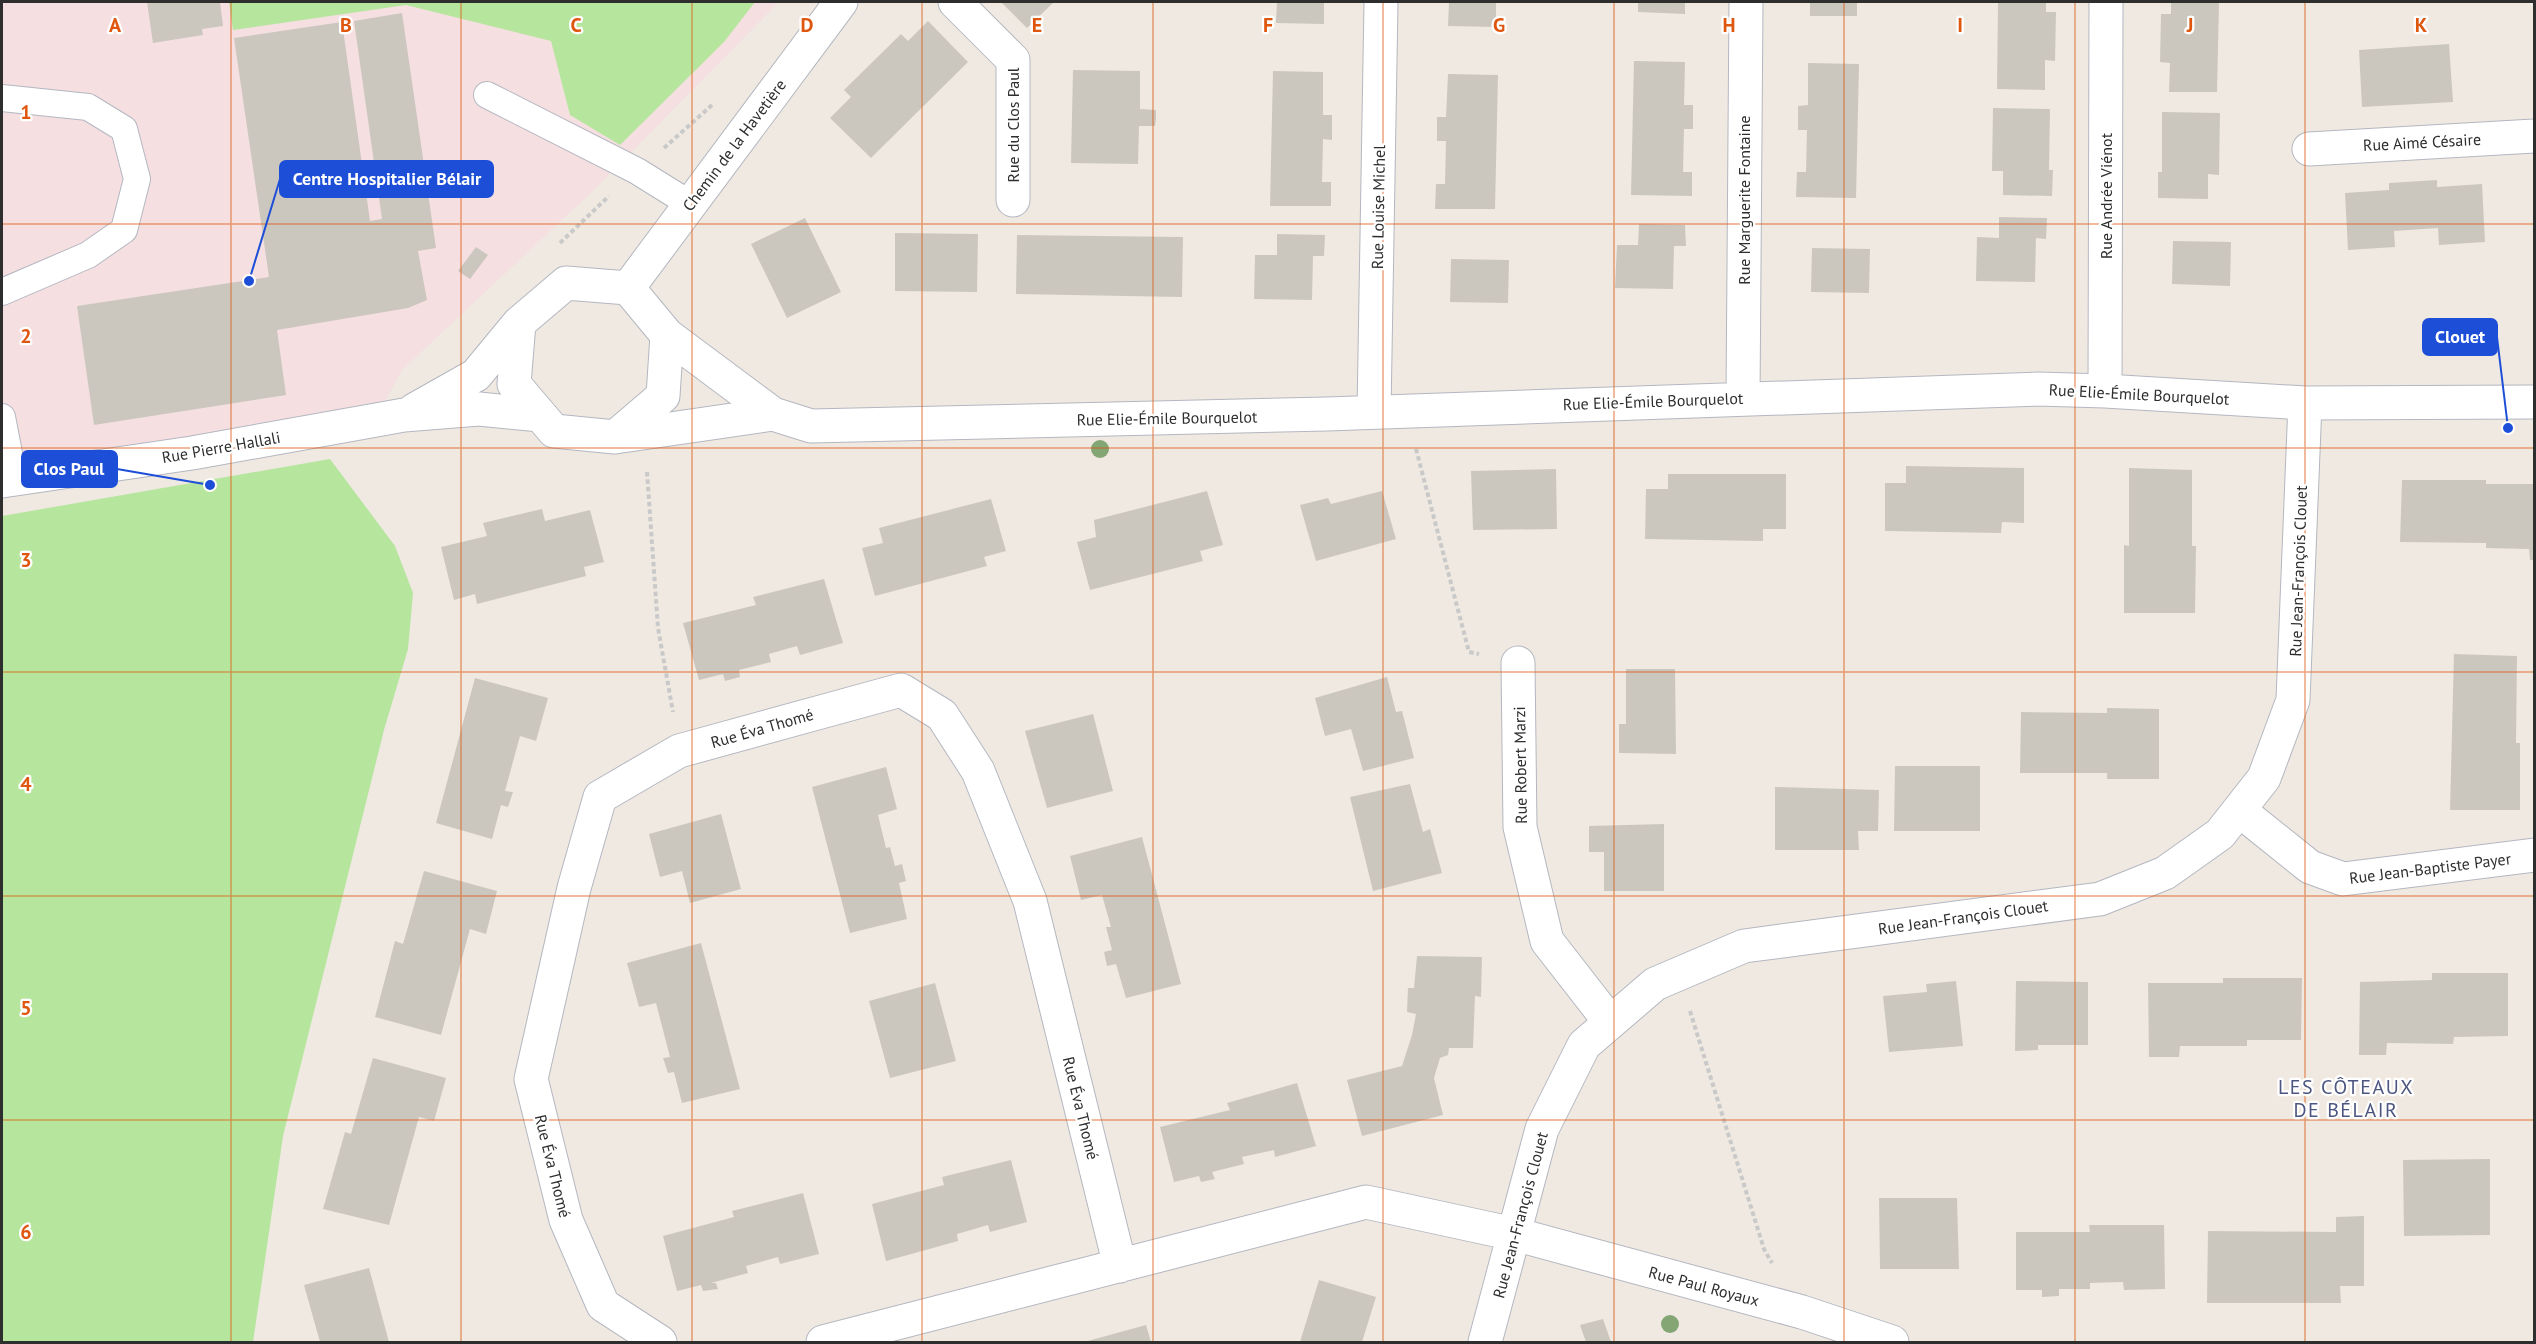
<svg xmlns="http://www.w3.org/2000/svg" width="2536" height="1344" viewBox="0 0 2536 1344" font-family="'PT Sans',sans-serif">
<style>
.medical{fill:#f5dfe0}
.green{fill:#b6e59e}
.building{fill:#cbc7bf}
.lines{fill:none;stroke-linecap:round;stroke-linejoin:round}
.service-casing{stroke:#b4b7c1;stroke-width:28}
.minor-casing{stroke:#b4b7c1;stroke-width:35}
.path{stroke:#c9c9c9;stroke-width:4;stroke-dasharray:4.5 3;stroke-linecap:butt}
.service{stroke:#fff;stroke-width:26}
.minor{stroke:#fff;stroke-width:33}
.tree{fill:#84a574}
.grid{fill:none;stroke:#df570e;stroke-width:1.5;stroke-opacity:0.55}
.labels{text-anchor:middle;stroke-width:4.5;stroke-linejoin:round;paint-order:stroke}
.street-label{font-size:16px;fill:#2e2e2e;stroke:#fff}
.quarter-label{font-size:20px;letter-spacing:1.5px;fill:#4d5680;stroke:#fff}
.grid-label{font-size:20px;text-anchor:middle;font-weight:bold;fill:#df570e;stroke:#fff;stroke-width:4.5;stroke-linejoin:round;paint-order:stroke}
.leader{fill:none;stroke:#1d4ed8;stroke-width:2}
.callout-dot{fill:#1d4ed8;stroke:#fff;stroke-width:2}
.callout{fill:#1d4ed8;stroke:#1d4ed8;stroke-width:2}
.callout-label{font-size:18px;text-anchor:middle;font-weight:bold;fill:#fff}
</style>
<rect width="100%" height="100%" fill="#efe9e1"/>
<path class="medical" d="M2 2H779L593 191 402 370 375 420 2 483Z"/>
<path class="green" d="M229 2H755L724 42 620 145 570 115 551 41 406 5 233 30Z
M330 459 395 546 413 593 408 649 384 730 283 1136 253 1342H2V516Z"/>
<path class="building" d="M147 2H220L223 26 202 29 203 35 153 43Z
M1001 2H1054L1027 28Z
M1277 2H1324V24L1276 23Z
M1449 2H1496V27L1448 26Z
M1638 2H1685V14L1638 12Z
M1810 2H1857V16H1810Z
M1998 2H2046V12H2056L2055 61 2045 60V90L1997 89Z
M2171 2H2219L2217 92H2169L2170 63 2160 62 2161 14H2171Z
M402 13 436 248 418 251 427 300 408 308 277 330 286 395 94 425 77 306 269 277 234 38 342 22 370 221 382 219 354 21Z
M928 21 968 62 871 158 830 118 851 97 844 90 901 34 908 41Z
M2449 44 2453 102 2362 107 2359 50Z
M1634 61 1685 62 1684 105H1693V129H1684L1683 172H1692V196L1631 195Z
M1808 63 1859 64 1856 198 1796 197 1797 172H1806L1807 130H1798V106L1808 105Z
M1073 70 1140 71V109L1156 110V118L1155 126H1139L1138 164 1071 163Z
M1273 71 1323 72V115H1332V140L1323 139 1322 182H1331V206H1270Z
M1448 74 1498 75 1495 209H1435L1436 184H1445L1446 141H1437V117H1446Z
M1993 108 2050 109 2049 170H2053L2052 196 2003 195V171H1992Z
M2162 112 2220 113 2219 175 2208 174V199L2158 198V172H2162Z
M2437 180V187L2482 184 2485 242 2439 245 2438 228 2394 231 2395 247 2348 250 2345 193 2389 190V183Z
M1999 217 2047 218 2046 239 2036 238 2035 282 1976 281 1977 237 1999 238Z
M805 218 841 292 787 318 751 244Z
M1639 224 1685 225 1686 246H1674L1673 289 1615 288 1617 245H1638Z
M895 233 978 234 977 292 895 291Z
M1277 234 1325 235 1324 256H1313L1312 300 1254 299 1255 255H1277Z
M1017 235 1183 237 1182 297 1016 294Z
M2173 241 2231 242 2230 286 2172 284Z
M476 247 488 255 470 279 458 271Z
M1812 248 1870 249 1869 293 1811 292Z
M1451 259 1509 260 1508 303 1450 302Z
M1906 466 2024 468V523L2002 522 2001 533 1885 531V483H1906Z
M2129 468 2192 470V546H2196L2195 613H2124V545L2129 546Z
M1556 469 1557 529 1473 530 1471 471Z
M1668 474H1786V529H1763V541L1645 539 1646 489H1668Z
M2402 480H2486V484H2534V560H2530L2529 549 2486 548V543L2400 542Z
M1207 491 1223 545 1200 551 1203 561 1090 590 1077 542 1096 537 1094 520Z
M1382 491 1396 539 1316 561 1300 505 1328 498 1331 504Z
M991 499 1006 551 984 557 987 566 875 596 862 548 883 543 879 528Z
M542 509 545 521 590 510 604 562 584 567 586 576 477 604 475 594 454 600 441 547 487 536 483 523Z
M824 579 843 643 800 655 797 646 769 654 771 662 739 670 740 677 725 681 723 674 699 680 683 623 756 605 753 597Z
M2454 654 2517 656 2516 743H2520V810H2450Z
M1626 669H1675L1676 754 1619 753V724H1626Z
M1387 677 1396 712 1402 711 1414 758 1363 771 1351 729 1325 736 1315 698Z
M475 678 548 698 536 741 520 736 505 791 513 792 508 807 501 805 492 839 436 823Z
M2107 708 2159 709V779H2107V773H2020L2021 712 2107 713Z
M1093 714 1113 791 1047 808 1025 731Z
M1895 766H1980V831H1894Z
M886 767 897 809 878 815 886 848 890 847 895 866 902 864 906 881 899 883 907 919 850 933 812 787Z
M1410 784 1423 832 1430 829 1442 873 1373 891 1350 797Z
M1775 787 1879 790 1878 831H1858L1859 850H1775Z
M721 814 741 889 690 903 682 871 660 877 649 834Z
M1664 824V891H1604V852H1589V826Z
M1142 837 1181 984 1126 998 1116 964 1107 966 1104 952 1112 950 1106 927H1111L1102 895 1081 900 1070 856Z
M424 871 497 891 486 934 470 929 441 1035 375 1017 395 941 403 944Z
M701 943 740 1089 682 1103 674 1072 668 1073 663 1058 670 1057 656 1003 639 1007 627 963Z
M1417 956 1482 957 1481 997 1475 996 1473 1048H1449L1448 1055 1440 1058 1434 1078 1443 1115 1362 1136 1347 1080 1402 1066 1412 1035 1416 1014 1407 1012 1408 988H1414Z
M2432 973H2508V1036L2454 1037 2453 1044 2387 1043 2386 1055H2359L2360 982 2432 980Z
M2223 978H2302L2301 1040H2247V1046H2180L2179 1057H2149L2148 983H2223Z
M1956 981 1963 1046 1889 1052 1883 996 1927 992 1926 984Z
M2016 981 2088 982V1045H2038V1050L2015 1051Z
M935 983 956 1061 890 1078 869 1001Z
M373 1058 446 1078 434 1121 419 1117 389 1225 323 1209 345 1132 351 1134Z
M1297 1083 1316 1146 1275 1157 1274 1150 1242 1157 1244 1164 1212 1172 1215 1179 1201 1182 1199 1176 1174 1182 1160 1127 1230 1110 1227 1103Z
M2490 1159V1235L2404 1236 2403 1160Z
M1011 1160 1027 1222 990 1232 988 1225 957 1234 958 1241 886 1261 872 1204 944 1185 942 1177Z
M803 1193 819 1254 780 1264 778 1257 746 1266 748 1273 711 1283H716L718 1289 703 1291 701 1285 677 1291 663 1236 734 1217 732 1211Z
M1879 1198H1957L1959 1269H1880Z
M2364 1216V1286H2340L2341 1303H2207L2208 1231 2336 1232V1217Z
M2089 1225H2164L2165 1289 2124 1290 2123 1282 2090 1283V1289H2059V1296L2042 1297V1290H2016V1232H2090Z
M369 1268 389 1342H320L304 1285Z
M1319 1280 1376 1297 1362 1342H1300Z
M1603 1319 1611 1342H1586L1580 1325Z
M1146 1325 1151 1342H1084Z"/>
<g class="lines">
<g class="service-casing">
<path id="service" d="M487 95 637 171 690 204
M2 98 88 107 124 129 137 179 124 230 88 255 2 292
M2 417 14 479"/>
</g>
<g class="minor-casing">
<path id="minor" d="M955 2 1013 60V200
M2309 149 2534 136
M566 283 628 288 667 335 663 396 615 437 554 431 514 384 519 323Z
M628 288 841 2
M667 335 773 414 811 426 1327 414 2038 389 2105 391 2305 403 2534 402
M2105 391 2106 2
M1743 398 1746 2
M414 410 476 375 519 323
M1374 412 1381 2
M615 437 773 414
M2 481 192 453 404 415 479 409 540 415
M1518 663 1520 827 1547 941 1610 1022
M2239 810 2310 867 2343 879 2534 855
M660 1342 603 1305 566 1220 531 1079 574 888 600 797 679 751 901 690 942 715 978 771 1030 901 1120 1266
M823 1342 1366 1202 1514 1234 1802 1312 1892 1342
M1485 1342 1542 1129 1584 1045 1655 984 1744 946 2100 899 2165 873 2220 834 2264 778 2293 700 2305 403"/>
</g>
<path class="path" d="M664 148 712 105
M560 243 609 196
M1416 449 1469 652 1479 654
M647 472 658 628 673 712
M1690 1011 1764 1249 1772 1263"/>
<use href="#service" class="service"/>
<use href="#minor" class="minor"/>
</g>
<g class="tree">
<circle cx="1100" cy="449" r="9"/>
<circle cx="1670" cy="1324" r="9"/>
</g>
<path class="grid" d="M231 2V1342M461 2V1342M692 2V1342M922 2V1342M1153 2V1342M1383 2V1342M1614 2V1342M1844 2V1342M2075 2V1342M2305 2V1342M2 224H2534M2 448H2534M2 672H2534M2 896H2534M2 1120H2534"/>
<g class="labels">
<g class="street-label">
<text transform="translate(1013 125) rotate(-90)" y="6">Rue du Clos Paul</text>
<text transform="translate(2422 142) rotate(-3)" y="6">Rue Aimé Césaire</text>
<text transform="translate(734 145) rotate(-53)" y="6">Chemin de la Havetière</text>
<text transform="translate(2106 196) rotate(-90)" y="6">Rue Andrée Viénot</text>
<text transform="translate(1744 200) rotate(-90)" y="6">Rue Marguerite Fontaine</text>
<text transform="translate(1378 207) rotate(-89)" y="6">Rue Louise Michel</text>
<text transform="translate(2139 394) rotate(3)" y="6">Rue Elie-Émile Bourquelot</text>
<text transform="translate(1653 401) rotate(-2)" y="6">Rue Elie-Émile Bourquelot</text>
<text transform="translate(1167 418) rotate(-1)" y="6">Rue Elie-Émile Bourquelot</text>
<text transform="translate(221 447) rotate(-10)" y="6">Rue Pierre Hallali</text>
<text transform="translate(2298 571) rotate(-88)" y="6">Rue Jean-François Clouet</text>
<text transform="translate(762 728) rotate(-16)" y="6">Rue Éva Thomé</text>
<text transform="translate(1520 765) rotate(-91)" y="6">Rue Robert Marzi</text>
<text transform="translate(2430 868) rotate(-7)" y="6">Rue Jean-Baptiste Payer</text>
<text transform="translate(1963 917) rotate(-8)" y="6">Rue Jean-François Clouet</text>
<text transform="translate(1081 1108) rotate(76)" y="6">Rue Éva Thomé</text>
<text transform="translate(553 1166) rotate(76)" y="6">Rue Éva Thomé</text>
<text transform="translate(1520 1215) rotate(-75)" y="6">Rue Jean-François Clouet</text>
<text transform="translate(1704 1286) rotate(15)" y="6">Rue Paul Royaux</text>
</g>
<g class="quarter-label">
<text x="2346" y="1094">LES CÔTEAUX<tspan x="2346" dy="23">DE BÉLAIR</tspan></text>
</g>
</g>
<g class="grid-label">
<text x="115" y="32">A</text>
<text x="346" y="32">B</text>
<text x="576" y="32">C</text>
<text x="807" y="32">D</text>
<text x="1037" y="32">E</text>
<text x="1268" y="32">F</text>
<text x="1499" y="32">G</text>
<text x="1729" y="32">H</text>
<text x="1960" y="32">I</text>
<text x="2190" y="32">J</text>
<text x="2421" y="32">K</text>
<text x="26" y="119">1</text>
<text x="26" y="343">2</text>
<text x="26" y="567">3</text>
<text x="26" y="791">4</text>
<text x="26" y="1015">5</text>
<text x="26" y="1239">6</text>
</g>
<path class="leader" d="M249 281L280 179M2508 428L2497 337M210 485L117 469"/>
<g class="callout-dot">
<circle cx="249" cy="281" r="6"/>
<circle cx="2508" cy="428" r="6"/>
<circle cx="210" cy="485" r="6"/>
</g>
<g class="callout">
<rect x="280" y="161" width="213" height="36" rx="6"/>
<rect x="2423" y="319" width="74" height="36" rx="6"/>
<rect x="22" y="451" width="95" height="36" rx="6"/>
</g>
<g class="callout-label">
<text x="387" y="185">Centre Hospitalier Bélair</text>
<text x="2460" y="343">Clouet</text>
<text x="69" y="475">Clos Paul</text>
</g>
<rect width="2536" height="1344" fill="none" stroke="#2e2e2e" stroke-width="6"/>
</svg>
